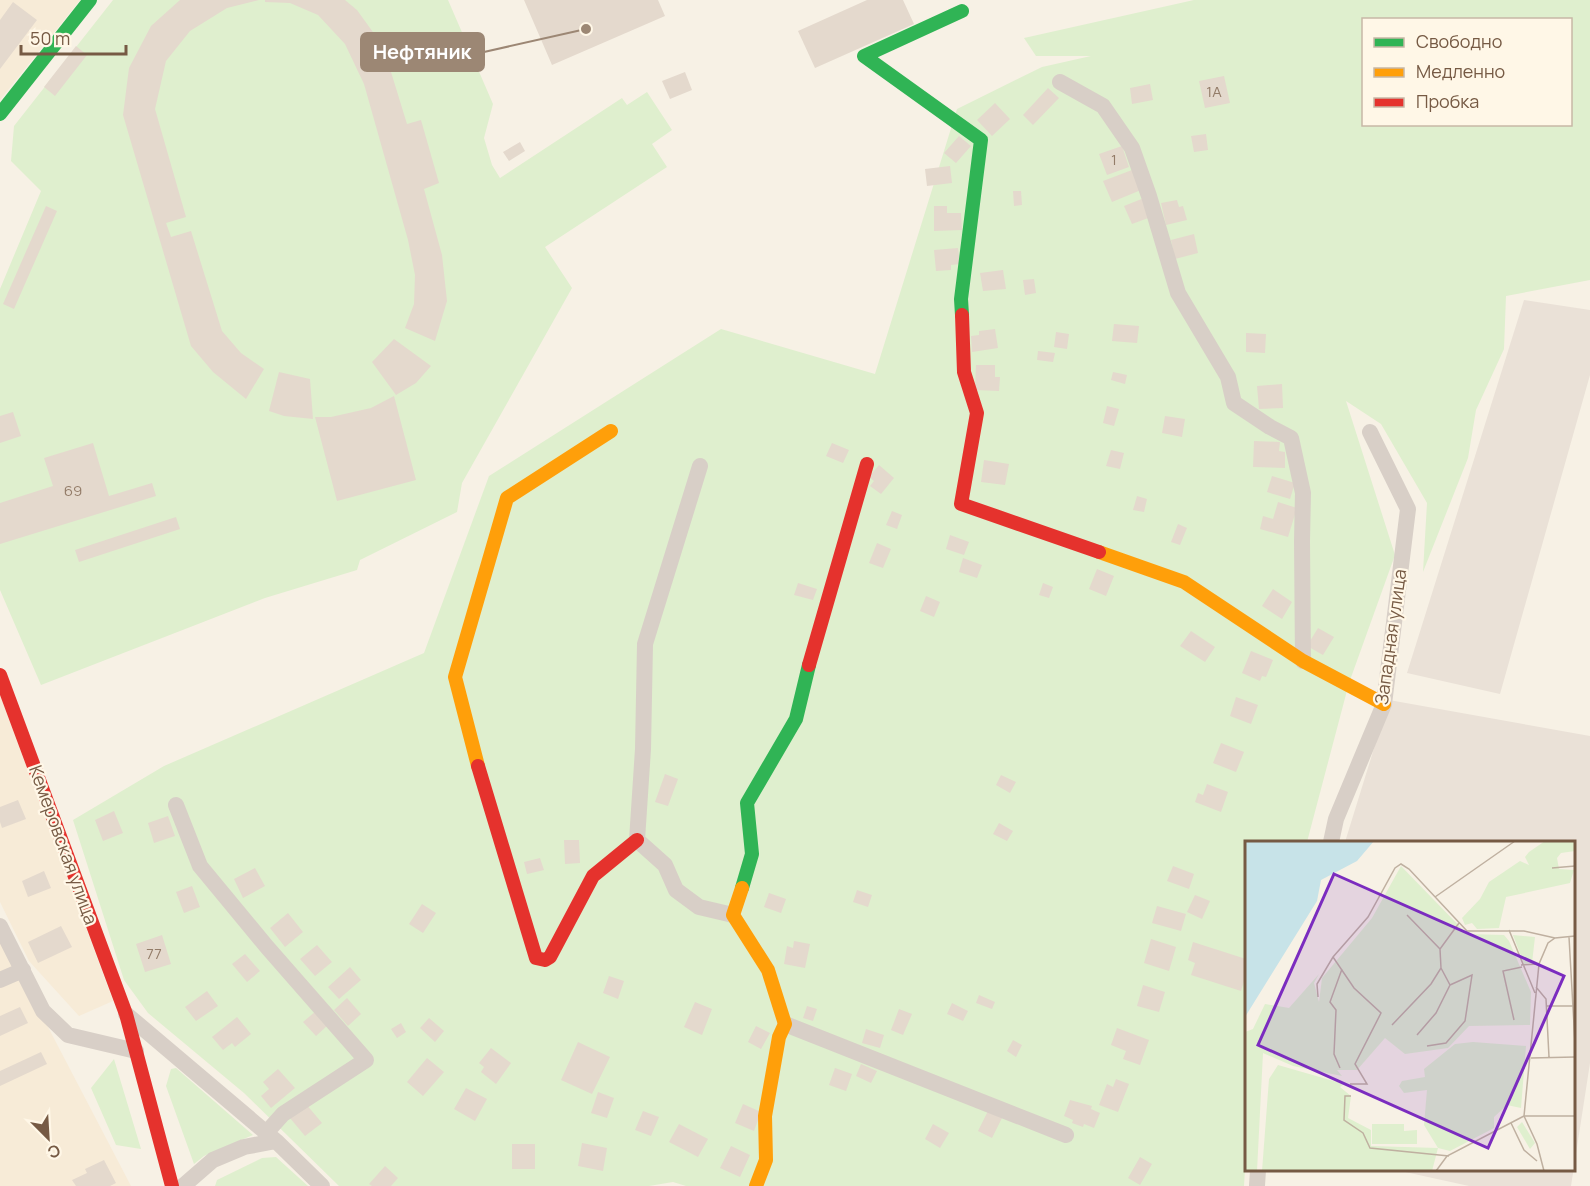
<svg xmlns="http://www.w3.org/2000/svg" width="1590" height="1186" viewBox="0 0 1590 1186" font-family="Manrope,sans-serif">
<style>
.residential{fill:#f7ebd7}
.industrial{fill:#eae1d7}
.green{fill:#dfefce;fill-rule:evenodd}
.building{fill:#e4d9cd}
.lines{fill:none;stroke-linecap:round;stroke-linejoin:round}
.street{stroke:#d8cfc7;stroke-width:16}
.fast{stroke:#30b455;stroke-width:14}
.slow{stroke:#ff9f0a;stroke-width:14}
.jam{stroke:#e5322d;stroke-width:14}
.labels{text-anchor:middle;stroke-width:4.5;stroke-linejoin:round;paint-order:stroke}
.number-label{font-size:15px;fill:#937c68}
.street-label{font-size:18px;fill:#765a44;stroke:#fff7e7}
.inset-road{fill:none;stroke:#bfb0a0;stroke-width:1.5}
.view{fill:#7b2cbf;fill-opacity:0.15;stroke:#7b2cbf;stroke-width:3}
.inset-edge{fill:none;stroke:#765a44;stroke-width:3}
.leader{fill:none;stroke:#9c8774;stroke-width:2}
.callout-dot{fill:#9c8774;stroke:#fff7e7;stroke-width:2}
.callout{fill:#9c8774;stroke:#9c8774;stroke-width:2}
.callout-label{font-size:20px;text-anchor:middle;font-weight:bold;fill:#fff}
</style>
<rect width="100%" height="100%" fill="#f7f1e5"/>
<path class="residential" d="M0 0H80L0 100Z
M0 695 113 1001 79 1016 29 961 0 902Z
M0 935 131 1186H0Z"/>
<path class="industrial" d="M1524 300 1590 310V375L1500 694 1407 673Z
M1389 700 1590 736V1063L1571 1186H1469L1396 1170H1574V842H1345Z"/>
<path class="green" d="M113 0H448L493 104 484 138 492 165 500 178 622 98 627 105 647 92 672 130 652 144 667 167 545 247 572 288 462 483 457 512 360 560 357 570 265 598 41 685 0 590V289L41 191 11 161 14 126Z
M1194 0H1590V280L1506 296 1504 349 1476 410 1468 458 1423 572 1427 503 1381 424 1346 401 1395 555 1349 683 1307 842H1246V1152L1244 1186H686L673 1182 649 1186H339L244 1093 148 1013 124 980 73 820 164 766 424 653 489 476 721 329 875 374 957 109 1042 67 1091 56H1036L1024 38ZM1364 20H1570V124H1364Z
M114 1059 141 1149 116 1145 91 1088Z
M176 1068 253 1135 204 1156 194 1164 166 1086 171 1069Z
M276 1157 308 1186H215L217 1180 262 1158Z"/>
<path class="building" d="M180 0H259L227 8 190 31 166 61 155 109 186 217 166 223 171 237 191 231 222 331 241 353 264 369 246 399 213 372 191 346 123 115 129 68 151 26Z
M265 0H345L357 10 383 46 407 124 421 120 439 183 424 189 442 255 447 301 435 341 405 328 414 304 415 275 408 240 364 84 345 44 318 15 290 3 265 2Z
M524 0H658L665 16 552 65Z
M867 0H903L914 24 815 68 798 31Z
M13 2 37 20 0 69V20Z
M76 46 87 55 55 96 44 87Z
M685 72 692 90 670 99 662 81Z
M1224 76 1230 103 1205 108 1199 81Z
M1150 84 1153 100 1132 104 1130 88Z
M1048 88 1059 98 1033 125 1023 115Z
M995 103 1010 119 992 136 977 120Z
M1206 134 1208 150 1194 152 1191 136Z
M959 136 971 146 956 163 944 153Z
M520 142 525 151 509 161 503 152Z
M1122 146 1129 167 1107 175 1099 154Z
M950 166 952 183 927 186 925 169Z
M1132 170 1141 190 1112 202 1103 181Z
M1013 191H1021L1022 205 1014 206Z
M1144 198 1151 217 1132 224 1124 206Z
M1177 200 1179 207 1183 206 1187 220 1166 225 1161 203Z
M46 206 57 211 14 309 3 304Z
M934 206H947V213H961L962 230 934 231Z
M1194 234 1198 253 1175 259 1171 240Z
M958 248 960 264 951 265V270L936 271 934 250Z
M1003 270 1006 289 983 291 980 273Z
M1034 279 1036 293 1025 295 1023 280Z
M1114 324 1139 326 1137 343 1112 341Z
M995 329 998 348 972 352 971 336 979 335V331Z
M1056 332 1069 334 1067 349 1054 347Z
M1246 333 1266 334 1265 353 1246 352Z
M394 339 431 366 416 383 396 395 372 362Z
M1038 351 1055 353 1053 362 1037 360Z
M976 365H995V377H1000L999 391 975 390Z
M279 372 310 379 313 419 284 416 269 411Z
M1113 372 1127 375 1125 384 1111 380Z
M1282 384 1283 408 1259 409 1257 386Z
M394 396 416 480 337 501 315 417H331L371 408Z
M1107 406 1119 409 1114 426 1103 423Z
M13 412 21 436 0 443V416Z
M1165 416 1185 419 1182 437 1162 433Z
M1254 441 1280 442 1279 451 1285 452V468L1253 467Z
M93 443 109 496 152 483 156 496 0 544V503L53 486 44 458Z
M832 443 849 450 843 463 826 456Z
M1111 450 1124 453 1120 469 1106 466Z
M984 460 1009 464 1005 485 981 482Z
M879 465 894 478 881 494 870 486 874 481 869 477Z
M1272 476 1295 483 1290 499 1267 492Z
M1137 496 1147 499 1144 512 1133 510Z
M1278 502 1297 508 1288 537 1260 529 1263 516 1273 519Z
M892 511 902 515 897 529 886 525Z
M176 517 180 529 79 562 75 550Z
M1178 524 1187 528 1180 545 1171 542Z
M950 535 969 542 964 555 946 549Z
M877 543 891 549 883 568 869 563Z
M963 558 982 565 977 578 959 572Z
M1097 569 1114 576 1106 596 1089 589Z
M798 583 817 589 813 600 794 595Z
M1043 583 1053 587 1049 598 1039 595Z
M1273 589 1292 602 1282 619 1262 606Z
M926 596 940 602 934 617 920 611Z
M1318 628 1334 637 1323 655 1307 646Z
M1191 631 1215 647 1205 662 1180 646Z
M1251 651 1273 660 1266 677 1262 676 1260 681 1242 673Z
M1236 697 1258 705 1251 724 1230 716Z
M1221 743 1244 752 1236 772 1213 763Z
M665 774 678 779 668 806 655 802Z
M1001 775 1016 782 1010 793 996 785Z
M1207 784 1228 792 1221 812 1195 802 1198 793 1203 795Z
M18 800 26 819 2 828 0 822V807Z
M114 811 123 833 103 841 95 820Z
M168 816 175 836 154 843 148 823Z
M999 823 1013 831 1007 841 993 834Z
M564 840H579L580 863 565 864Z
M540 858 544 870 527 874 524 862Z
M1173 866 1194 874 1189 889 1167 881Z
M255 868 265 886 243 898 234 879Z
M44 871 51 888 28 897 22 881Z
M192 886 200 907 184 913 176 892Z
M857 890 872 895 868 907 853 902Z
M769 893 786 899 781 913 764 907Z
M1195 895 1210 901 1202 919 1187 912Z
M422 904 436 913 423 933 409 924Z
M1157 906 1186 914 1181 931 1152 923Z
M288 913 303 932 285 947 270 928Z
M61 926 72 947 38 963 28 942Z
M162 935 171 964 145 972 136 944Z
M1151 939 1176 947 1169 971 1144 963Z
M794 941 810 944 805 968 784 964 787 946 793 948Z
M1193 942 1246 959V975L1241 991 1191 975 1195 963 1188 960Z
M317 945 332 962 315 976 300 959Z
M245 954 260 971 247 982 232 964Z
M350 967 361 980 339 999 328 987Z
M609 976 624 981 618 999 603 993Z
M1143 985 1165 992 1159 1012 1137 1006Z
M207 991 218 1006 196 1021 185 1007Z
M979 995 995 1002 992 1009 976 1003Z
M347 998 361 1014 348 1026 334 1010Z
M695 1002 712 1009 702 1035 684 1027Z
M952 1003 968 1011 963 1021 947 1014Z
M807 1006 817 1009 813 1021 803 1018Z
M20 1007 28 1023 0 1036V1016Z
M899 1009 912 1014 903 1035 891 1030Z
M316 1011 328 1025 316 1036 303 1022Z
M237 1017 251 1034 235 1047 232 1043 223 1050 212 1037Z
M429 1018 444 1031 435 1042 420 1028Z
M401 1023 406 1032 397 1038 391 1029Z
M756 1026 770 1033 761 1049 748 1042Z
M1117 1028 1149 1040 1140 1065 1123 1059 1126 1051 1111 1045Z
M866 1029 884 1035 880 1048 862 1043Z
M1013 1040 1022 1045 1016 1057 1007 1051Z
M578 1042 610 1057 592 1094 561 1080Z
M491 1048 511 1063 496 1084 481 1072 484 1067 479 1063Z
M41 1052 47 1064 0 1086V1071Z
M427 1058 444 1072 423 1096 407 1082Z
M861 1064 877 1071 871 1083 856 1076Z
M835 1068 852 1074 846 1091 829 1085Z
M278 1069 295 1088 271 1108 261 1096 269 1089 263 1082Z
M1116 1079 1129 1084 1118 1112 1099 1105 1107 1084 1113 1087Z
M466 1088 487 1099 475 1121 454 1109Z
M598 1092 614 1098 607 1118 591 1113Z
M1070 1100 1092 1106 1091 1109 1100 1113 1094 1128 1084 1124 1083 1127 1072 1123 1073 1120 1064 1116Z
M306 1104 322 1123 305 1136 290 1118Z
M743 1104 761 1112 754 1131 735 1123Z
M989 1109 1003 1116 992 1138 978 1131Z
M643 1111 659 1117 651 1136 635 1130Z
M679 1124 708 1139 698 1157 669 1142Z
M933 1124 949 1133 940 1148 925 1139Z
M582 1143 607 1148 603 1171 578 1166Z
M512 1144H535V1169H512Z
M731 1146 750 1155 740 1177 720 1168Z
M1140 1157 1152 1164 1140 1185 1128 1178Z
M104 1160 116 1183 110 1186H76L72 1180 87 1173 85 1169Z
M385 1166 398 1178 391 1186H372L369 1184Z"/>
<g class="lines">
<path class="street" d="M1060 82 1103 106 1132 148 1149 196 1178 293 1228 377 1234 403 1270 427 1291 438 1303 493 1302 541 1303 661
M700 466 645 644 643 749 637 840 665 865 676 890 699 907 733 915
M176 805 200 866 267 947 366 1060 283 1114 266 1133
M1331 842 1336 819 1384 704 1408 509 1370 432
M0 926 43 1011 68 1035 136 1051
M0 980 23 970
M126 1014 276 1141 322 1186
M785 1024 1066 1135
M183 1186 213 1160 244 1147 276 1141
M1257 1186 1258 1170"/>
<path class="fast" d="M0 114 90 0
M962 315 961 299 981 140 864 56 962 11
M742 888 752 854 747 803 796 719 809 665"/>
<path class="slow" d="M1099 552 1184 582 1303 661 1384 704
M478 766 455 677 507 498 611 431
M742 888 733 915 768 970 785 1024 779 1037 765 1116 766 1160 756 1186"/>
<path class="jam" d="M962 315 964 372 977 413 961 504 1099 552
M809 665 867 464
M0 675 126 1014 172 1186
M478 766 536 958 545 960 550 957 593 876 637 840"/>
</g>
<g class="labels">
<g class="number-label">
<text x="1214" y="97">1А</text>
<text x="1114" y="165">1</text>
<text x="73" y="496">69</text>
<text x="154" y="959">77</text>
</g>
<g class="street-label">
<text transform="translate(1391 637) rotate(-82)" y="6">Западная улица</text>
<text transform="translate(63 845) rotate(70)" y="6">Кемеровская улица</text>
</g>
</g>
<g transform="translate(1245 841)">
<rect width="330" height="330" fill="#f7f1e5"/>
<path d="M300 0H330V10L316 12 312 17 314 28 329 29 325 42 261 56 254 87 232 88 227 82 220 84 217 77 235 58 244 41 275 20 284 24 280 16 284 11ZM156 25 222 93 259 94 264 100 286 151 285 184 224 185 203 207 160 213 140 197 112 229H92L97 235 48 225 18 212 12 330H0V191L8 188 20 163 44 167 74 133 69 142 74 161 77 137 127 77ZM268 94 290 96 287 122 279 123ZM228 201 281 205 276 267 262 264 249 276V287L205 310 193 307 187 330H17L24 238 33 224 99 243 95 246 106 255 103 277 126 289V305L193 307 179 284 182 249 159 252 154 245 157 240 180 236 179 228 210 203ZM277 281 290 302 285 308 272 286ZM127 283H159V290L172 289V303H127Z" fill="#dfefce"/>
<path d="M0 0H129L112 20 76 39 72 60 0 176Z" fill="#c7e3e8"/>
<path class="inset-road" d="M307 27 330 25M190 56 270 0M162 74 195 108M264 89 290 152M324 96 330 202M88 116 109 147 136 172 110 223 122 243H105M276 124 294 123M291 146 301 158 304 216M73 156 72 143 88 116 123 76 150 27 156 23 164 28 222 90H279L310 97M302 165H328M269 179 258 130 277 126M147 184 186 143 196 127 195 108 214 82M172 194 191 172 205 144 196 127M182 205 201 202 220 180 227 134 205 144M286 217 330 216M95 227 89 213 91 169 85 161 97 128M106 255H100L99 279 118 292 125 307 204 315M279 275H330M279 275 294 123 303 102 310 97 330 95M279 275 292 303 299 330M266 282 279 309 292 320M191 330 202 315 279 275"/>
<path class="view" d="M89 33 319 135 243 307 13 204Z"/>
<rect width="330" height="330" class="inset-edge"/>
</g>
<path class="leader" d="M586 29L484 52"/>
<circle class="callout-dot" cx="586" cy="29" r="6"/>
<rect class="callout" x="361" y="33" width="123" height="38" rx="6"/>
<g class="callout-label">
<text x="422" y="59">Нефтяник</text>
</g>
<rect x="1362" y="18" width="210" height="108" fill="#fff7e7" stroke="#c8b8a6" stroke-width="1.5"/>
<rect x="1374" y="38" width="30" height="9" fill="#30b455" stroke="#c8b8a6" stroke-width="1.5"/>
<text x="1416" y="48" font-size="18" fill="#765a44">Свободно</text>
<rect x="1374" y="68" width="30" height="9" fill="#ff9f0a" stroke="#c8b8a6" stroke-width="1.5"/>
<text x="1416" y="78" font-size="18" fill="#765a44">Медленно</text>
<rect x="1374" y="98" width="30" height="9" fill="#e5322d" stroke="#c8b8a6" stroke-width="1.5"/>
<text x="1416" y="108" font-size="18" fill="#765a44">Пробка</text>
<g transform="translate(48 1138) rotate(156)" stroke="#fff7e7" stroke-width="4.5" paint-order="stroke">
<path d="M0-4.5L10 22L0 15L-10 22Z" fill="#765a44"/>
<text y="-9" font-size="16" font-weight="bold" text-anchor="middle" fill="#765a44">С</text>
</g>
<path d="M21 45v9h105v-9" fill="none" stroke="#765a44" stroke-width="3"/>
<text x="30" y="45" font-size="18" fill="#765a44" stroke="#fff7e7" stroke-width="4.5" paint-order="stroke">50 m</text>
</svg>
